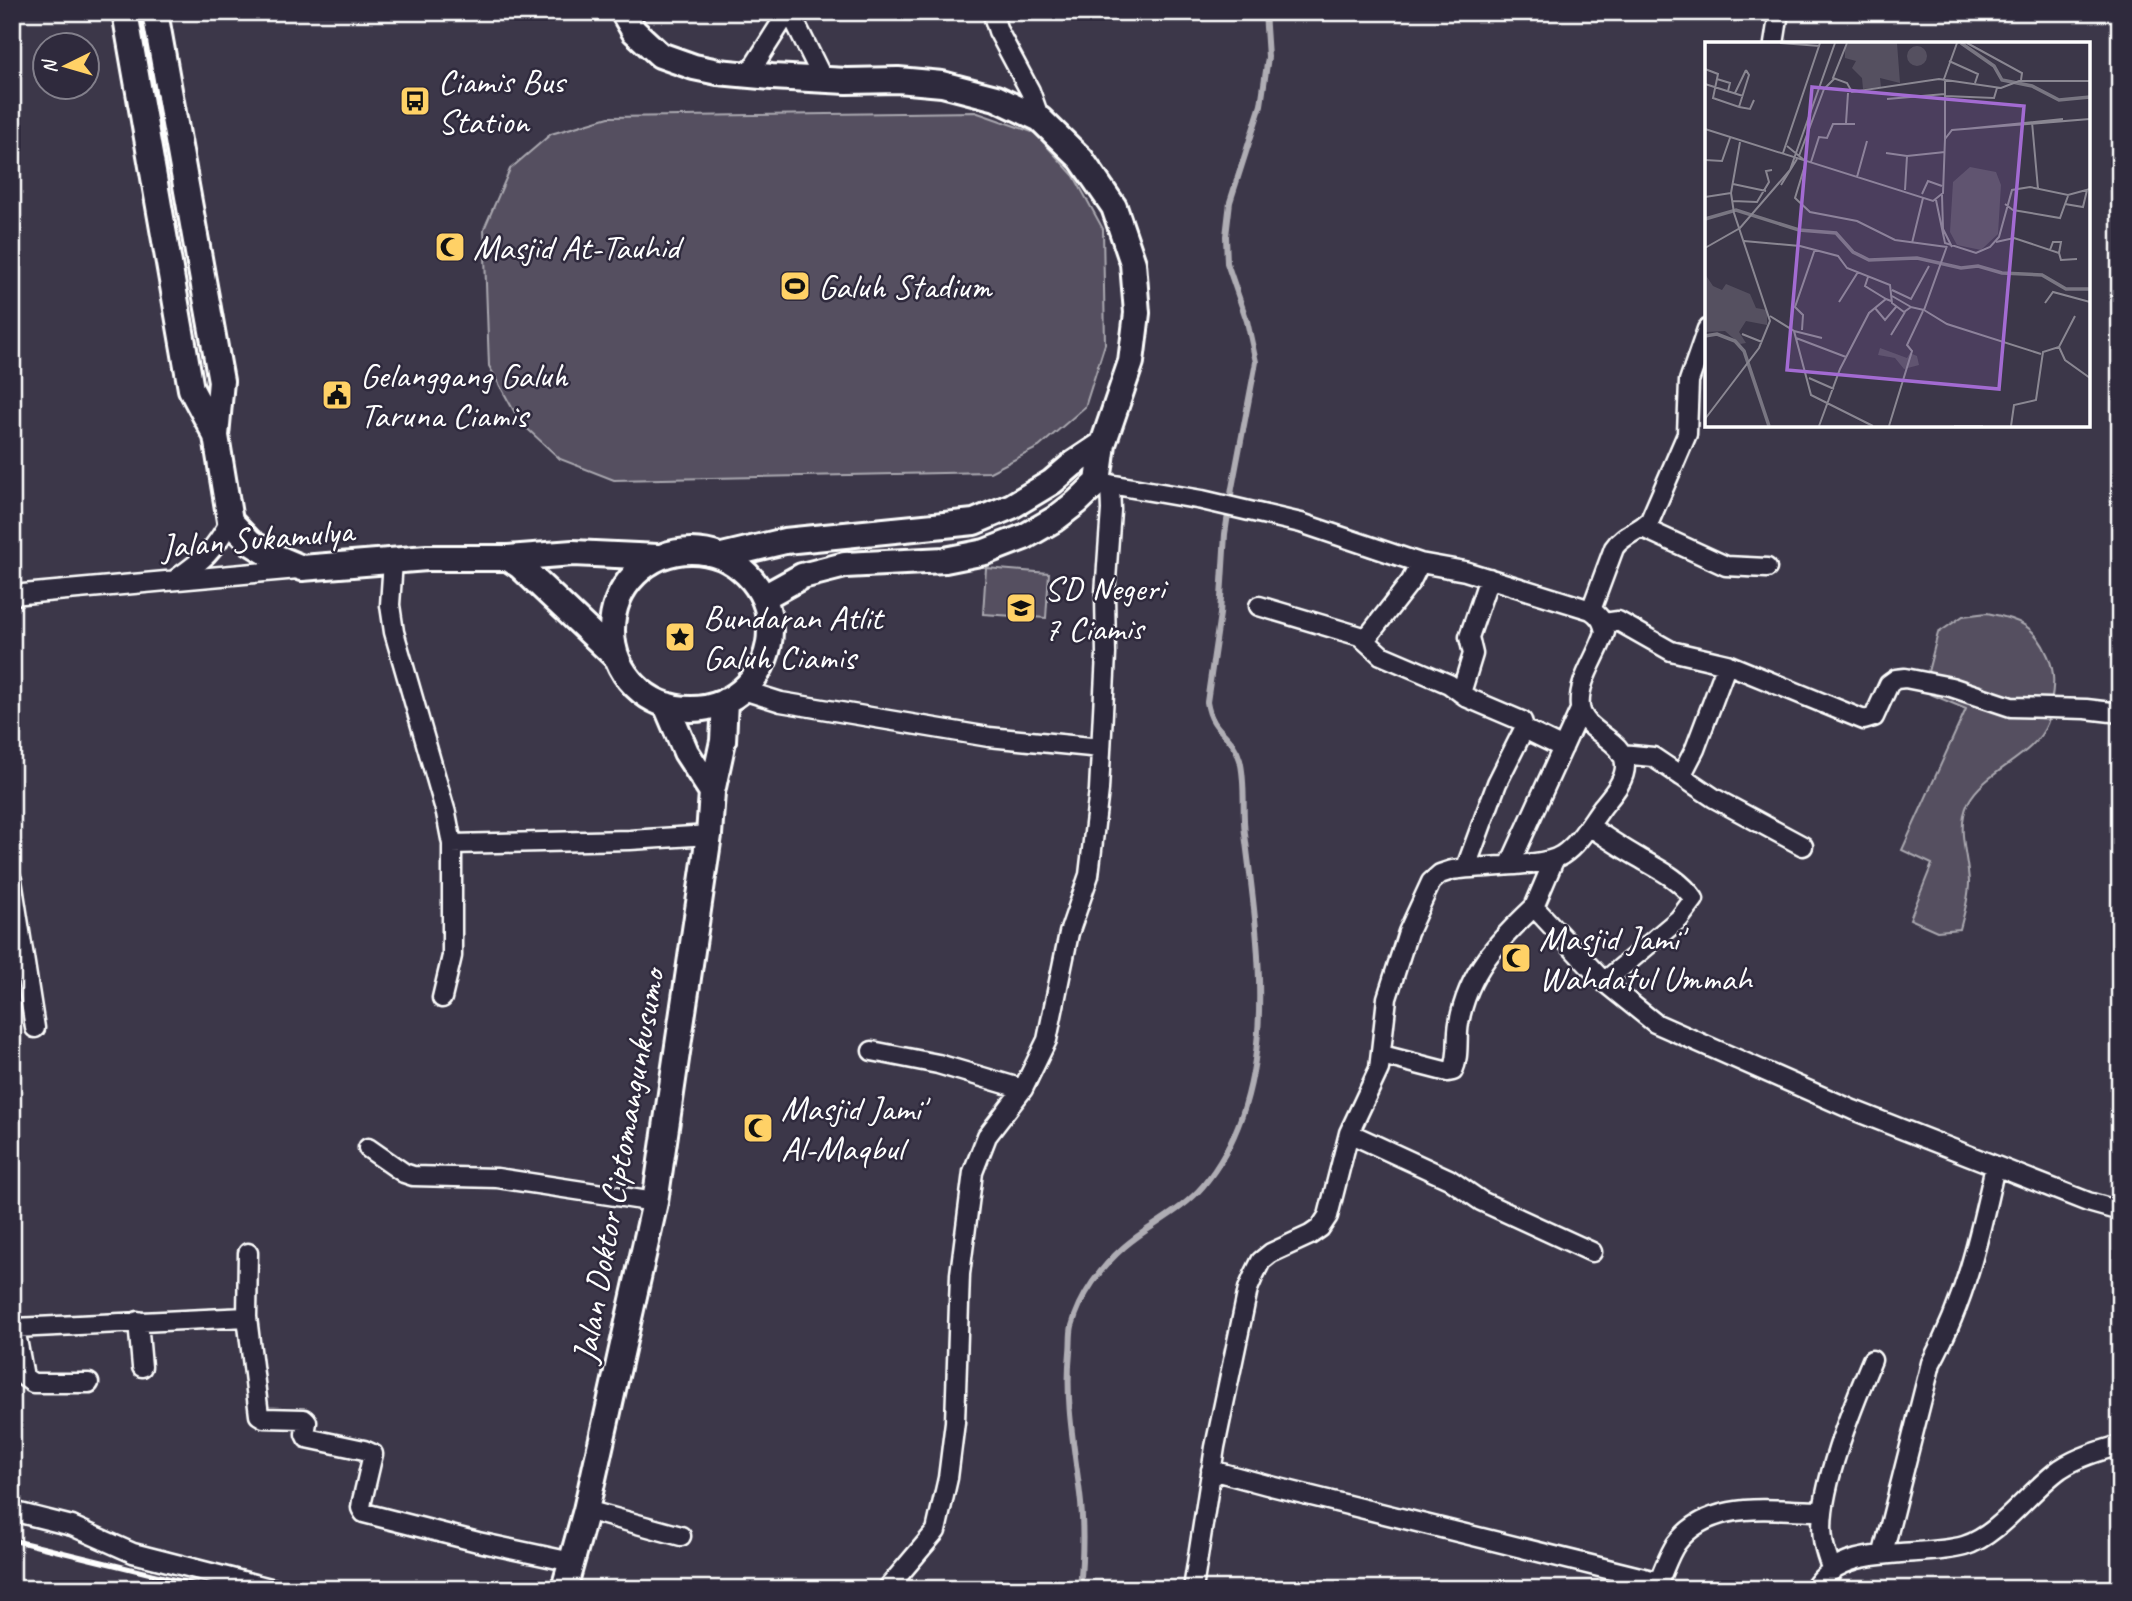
<svg xmlns="http://www.w3.org/2000/svg" width="2132" height="1601" viewBox="0 0 2132 1601" font-family="Caveat,sans-serif">
<style>
.green{fill:#555060;stroke:#aaa8b0;stroke-width:2}
.lines{fill:none;stroke-linecap:round;stroke-linejoin:round}
.stream{stroke:#afadb4;stroke-width:6}
.street-casing{stroke:#fff;stroke-width:23}
.secondary-casing{stroke:#fff;stroke-width:30}
.street{stroke:#2f2a3d;stroke-width:18}
.secondary{stroke:#2f2a3d;stroke-width:24}
.rail{stroke:#fff;stroke-width:5}
.labels{text-anchor:middle;stroke-width:5;stroke-linejoin:round;paint-order:stroke}
.poi-label{font-size:35px;fill:#fff;stroke:#2f2a3d;text-anchor:start}
.street-label{font-size:35px;fill:#fff;stroke:#2f2a3d}
.inset-river{fill:none;stroke:#797682;stroke-width:3.5}
.inset-road{fill:none;stroke:#8a8792;stroke-width:2}
.view{fill:#a36bd2;fill-opacity:0.15;stroke:#a36bd2;stroke-width:3.5}
.inset-edge{fill:none;stroke:#fff;stroke-width:3.5}
</style>
<rect width="100%" height="100%" fill="#3c3749"/>
<filter id="ink" filterUnits="userSpaceOnUse"><feTurbulence type="fractalNoise" baseFrequency=".0143" numOctaves="2"/><feDisplacementMap in="SourceGraphic" scale="14" xChannelSelector="R" yChannelSelector="G"/><feConvolveMatrix kernelMatrix="1 2 1 2 8 2 1 2 1" color-interpolation-filters="sRGB"/></filter>
<g filter="url(#ink)">
<path class="green" d="M975 112 1035 133 1074 176 1103 229 1105 344 1085 407 1039 447 990 472 614 480 560 459 520 422 489 366 484 229 510 169 551 134 609 117Z
M986 568 1049 573 1046 618 983 614Z
M1987 613C2018 619 2035 625 2048 656 2055 672 2054 686 2051 703 2050 710 2050 718 2047 724 2034 757 1984 771 1968 803 1956 828 1968 856 1969 882 1969 898 1964 914 1960 929L1937 931 1910 919 1932 864 1902 850 1966 709 1923 691 1938 633 1963 616Z"/>
<g class="lines">
<path class="stream" d="M1080 1589C1083 1557 1084 1526 1080 1494 1074 1446 1065 1401 1070 1352 1071 1344 1070 1334 1072 1326 1080 1296 1101 1267 1124 1247 1149 1225 1181 1212 1203 1186 1282 1091 1259 946 1245 834 1242 810 1246 783 1240 760 1232 732 1212 734 1207 702L1220 614 1225 534 1232 488 1256 362 1247 321 1227 263 1226 236 1230 202 1261 105 1268 57 1265 12"/>
<g class="street-casing">
<path id="street" d="M790 12 823 79
M992 12 998 31 1030 91 1040 119
M1774 44 1779 12
M748 75 788 12
M1098 482 1202 500 1301 523 1420 563 1465 571 1591 610C1600 616 1603 621 1605 632 1598 656 1577 681 1580 707 1584 733 1623 738 1625 764 1626 780 1612 795 1603 806 1591 822 1579 844 1562 855 1543 868 1479 865 1452 870L1440 874 1431 882 1408 932 1387 998 1379 1069 1349 1133 1328 1216 1320 1228 1310 1235 1271 1253 1261 1261 1254 1275 1248 1289 1215 1447 1193 1589
M1643 528 1726 566 1767 568
M393 561 390 605 394 632 446 813 452 844V956L442 998
M176 579C203 560 214 551 230 521
M12 595 298 569
M1259 606 1360 636 1381 655 1449 684 1468 698 1522 721 1524 729 1497 783 1466 867
M1591 610 1614 548C1623 534 1639 532 1650 520L1687 434 1689 381 1707 329
M1604 623 1618 621 1671 651 1727 664 1864 720 1874 717 1889 684 1896 679 1905 678 1951 687 2011 707 2086 709 2120 713
M1365 640 1411 581 1420 563
M743 690 781 702 989 737 1101 748
M1461 693 1473 654 1469 637 1489 578
M1524 729 1563 748
M1621 754 1653 757 1714 798 1803 846
M1681 776 1695 749 1727 664
M1589 826C1604 836 1620 847 1636 856 1658 869 1679 878 1694 899L1679 919 1604 982
M452 844 630 840 709 835
M1554 860 1534 907 1604 982 1655 1023 1853 1110 2088 1202 2120 1211
M1510 864 1580 710
M12 880 35 1028
M872 1051 938 1064 1023 1089
M1382 1055 1448 1072 1453 1071C1460 1055 1456 1039 1459 1023 1468 972 1498 941 1534 907
M1349 1133 1449 1179 1481 1201 1592 1252
M368 1148 404 1173 413 1176 497 1178 655 1202
M248 1253 247 1317 259 1415 264 1418 304 1419 307 1422 305 1434 307 1438 364 1450 373 1454 362 1501 361 1508 364 1513 478 1542 572 1562
M138 1321 142 1367
M12 1324 15 1328 24 1377 33 1383H89
M15 1328 247 1317
M1211 1470 1267 1485 1656 1581 1660 1578C1665 1567 1669 1554 1676 1544 1710 1498 1773 1511 1823 1511
M586 1510 681 1536
M12 1511 72 1526 133 1553 274 1589
M1883 1553 1931 1363C1965 1301 1980 1235 1995 1166
M1832 1571C1829 1561 1824 1550 1823 1539 1816 1494 1854 1403 1872 1360
M887 1589 936 1531 948 1478 955 1422 960 1274 973 1172 987 1136 1023 1089 1047 1040 1069 933 1089 875 1099 790 1106 654 1105 594 1111 510 1110 484
M1814 1589C1843 1541 1919 1559 1964 1546 2000 1535 2029 1491 2060 1469 2078 1457 2099 1451 2120 1445"/>
</g>
<g class="secondary-casing">
<path id="secondary" d="M125 12 191 389 216 436
M155 12 221 381 216 436 230 521 250 542 271 555 302 568 427 558H508L573 553 658 557
M623 12 634 31 660 55 694 67 718 72 772 77 847 81 898 80 942 84 996 98 1040 119 1081 159 1114 207 1133 263 1137 313 1131 362 1103 444 1098 482 1077 502 1055 519 1024 537 985 552 945 560 845 565 802 576 764 597
M612 630a79 79 0 1 1 158 0a79 79 0 1 1-158 0Z
M722 556 785 541 974 522 1012 506 1052 482 1073 464 1103 444
M508 558 520 566 617 658
M666 705 686 752 712 792
M564 1589 586 1510 655 1202 709 835 712 792 723 741 725 701"/>
</g>
<use href="#street" class="street"/>
<use href="#secondary" class="secondary"/>
<path class="rail" d="M12 1540 213 1589"/>
</g>
</g>
<defs>
<g id="bus-square" transform="scale(1.575)"><rect x="-9" y="-9" width="18" height="18" rx="4" fill="#ffd166" stroke="#2f2a3d"/><path d="M-5-6H5V4H4V6H2V4H-2V6H-4V4H-5ZM-3.5-4V0h7V-4ZM-3.5 1.2v1.5H-2V1.2ZM2 1.2v1.5H3.5V1.2Z" fill="#111"/></g>
<g id="mosque-square" transform="scale(1.575)"><rect x="-9" y="-9" width="18" height="18" rx="4" fill="#ffd166" stroke="#2f2a3d"/><path d="M3.5-4.9A6 6 0 1 0 3.5 4.9A5 5 0 1 1 3.5-4.9Z" fill="#111"/></g>
<g id="stadium-square" transform="scale(1.575)"><rect x="-9" y="-9" width="18" height="18" rx="4" fill="#ffd166" stroke="#2f2a3d"/><path d="M0-5a6.5 5 0 1 0 0 10a6.5 5 0 1 0 0-10ZM-3.5-1.8h7v3.6h-7Z" fill="#111"/></g>
<g id="civic-square" transform="scale(1.575)"><rect x="-9" y="-9" width="18" height="18" rx="4" fill="#ffd166" stroke="#2f2a3d"/><path d="M-.6-6.5H3V-4.5H.6V-3L4-1V1h2V6H-6V1h2V-1L-.6-3ZM-1.2 2.5V6h2.4V2.5Z" fill="#111"/></g>
<g id="school-square" transform="scale(1.575)"><rect x="-9" y="-9" width="18" height="18" rx="4" fill="#ffd166" stroke="#2f2a3d"/><path d="M0-5L7-2L0 1L-7-2ZM-4 1L0 2.5L4 1V4Q0 6-4 4Z" fill="#111"/></g>
<g id="sight-square" transform="scale(1.575)"><rect x="-9" y="-9" width="18" height="18" rx="4" fill="#ffd166" stroke="#2f2a3d"/><path d="M0-6L1.8-2.2L6-1.7L2.9 1.2L3.7 5.4L0 3.3L-3.7 5.4L-2.9 1.2L-6-1.7L-1.8-2.2Z" fill="#111"/></g>
</defs>
<g fill-rule="evenodd">
<use href="#bus-square" x="415" y="101"/>
<use href="#mosque-square" x="450" y="247"/>
<use href="#stadium-square" x="795" y="286"/>
<use href="#civic-square" x="337" y="395"/>
<use href="#school-square" x="1021" y="608"/>
<use href="#sight-square" x="680" y="637"/>
<use href="#mosque-square" x="1516" y="958"/>
<use href="#mosque-square" x="758" y="1128"/>
</g>
<g class="labels">
<g class="poi-label">
<text x="438" y="93">Ciamis Bus<tspan x="438" dy="40">Station</tspan></text>
<text x="473" y="259">Masjid At-Tauhid</text>
<text x="818" y="298">Galuh Stadium</text>
<text x="360" y="387">Gelanggang Galuh<tspan x="360" dy="40">Taruna Ciamis</tspan></text>
<text x="1044" y="600">SD Negeri<tspan x="1044" dy="40">7 Ciamis</tspan></text>
<text x="703" y="629">Bundaran Atlit<tspan x="703" dy="40">Galuh Ciamis</tspan></text>
<text x="1539" y="950">Masjid Jami'<tspan x="1539" dy="40">Wahdatul Ummah</tspan></text>
<text x="781" y="1120">Masjid Jami'<tspan x="781" dy="40">Al-Maqbul</tspan></text>
</g>
<g class="street-label">
<text transform="translate(257 538) rotate(-5)" y="12">Jalan Sukamulya</text>
<text transform="translate(618 1166) rotate(-80)" y="12">Jalan Doktor Ciptomangunkusumo</text>
</g>
</g>
<g transform="translate(1705 42)">
<rect width="385" height="385" fill="#3c3749"/>
<path d="M144 1H192L195 41 175 36 176 45 158 47 157 36 147 26 151 19 140 16V4ZM202 14a10 10 0 1 1 20 0a10 10 0 1 1-20 0ZM265 125 291 130 296 143 293 192 276 208 252 203 245 190 248 140ZM0 232 8 244 17 248 21 242 45 252 51 266 62 268V283L41 279 34 290 41 301 35 302 20 289 0 290ZM175 306 202 316 205 311 212 314 214 323 199 327 190 316 173 313Z" fill="#555060"/>
<path class="inset-river" d="M256 1 289 24 297 38 327 44 354 58 385 55M0 177 31 168 94 188 131 191 148 210 164 218 212 216 256 226 273 224 297 231 337 233 361 247H385M0 294 12 292 30 299 39 309 64 384"/>
<path class="inset-road" d="M75 1 115 4M142 1 128 36 142 41 147 50 234 37 296 46 314 39H385M262 1 317 31 316 38M244 19 273 32 270 41M0 27 13 32 8 56 34 65 44 33 41 28M12 37 25 41 23 49M239 37 252 1M0 42 38 54M30 51 41 28M240 54 289 56 292 46M182 57 240 52M34 65 45 67 49 58M327 80 333 147M141 81 143 51M0 87 228 159 238 151 240 97 247 88 385 77M260 87 358 77M240 97V37M82 104 99 118M78 111 115 1M181 111 202 114 240 110M94 114 119 47 129 37M0 118 17 119 25 96M101 120 90 156 105 170 152 179 190 198 242 205M106 120 114 95 122 96 128 82H150M152 135 162 99M28 142 61 149M76 143 92 117M200 148 202 114M217 152 223 139 237 144M237 153 238 187 247 205M0 155 26 151M231 158 240 201 271 211 285 205 294 195 307 148 325 145 363 153 385 147M28 159 52 160 64 140 61 129 67 128M300 162 308 168 355 176 363 154M360 162 378 165 382 148M39 199 95 204 133 214 142 226 185 243 187 261 199 270 206 265 219 268 242 204M291 200 309 196 354 211 356 218 372 217M207 201 218 156M0 206 35 186 85 128 130 1M345 208 348 200H356L354 211M163 235 160 244 181 257M187 248 206 257 224 224M187 254 206 265M134 260 153 230M340 261 348 250 385 260M170 266 180 278 191 265M219 268 242 282 336 312M65 274 89 289 106 353 168 384M97 288 98 273 90 265 110 207M89 289 117 296M37 292 57 300M186 293 200 270M91 296 141 315M354 305 360 318 385 336M104 336 129 347M0 377 54 306 65 279 29 171 26 151 35 100M114 384 135 327 164 271 181 257 186 259M184 384 207 309 202 303 218 269M249 384H278M306 384 309 363 331 358 338 310 354 305 370 274"/>
<path class="view" d="M107 45 319 64 294 347 82 328Z"/>
<rect width="385" height="385" class="inset-edge"/>
</g>
<rect width="2132" height="1601" fill="none" stroke="#2f2a3d" stroke-width="42"/>
<rect x="21" y="21" width="2090" height="1559" fill="none" stroke="#fff" stroke-width="2.5" filter="url(#ink)"/>
<g transform="translate(66 66) rotate(265)"><circle r="33" fill="#2f2a3d" stroke="#827f8b" stroke-width="2"/>
<path d="M0-5L12 26L0 18L-12 26Z" fill="#ffd166"/>
<text y="-10" font-size="19" font-weight="bold" text-anchor="middle" fill="#ffffff">N</text>
</g>
</svg>
